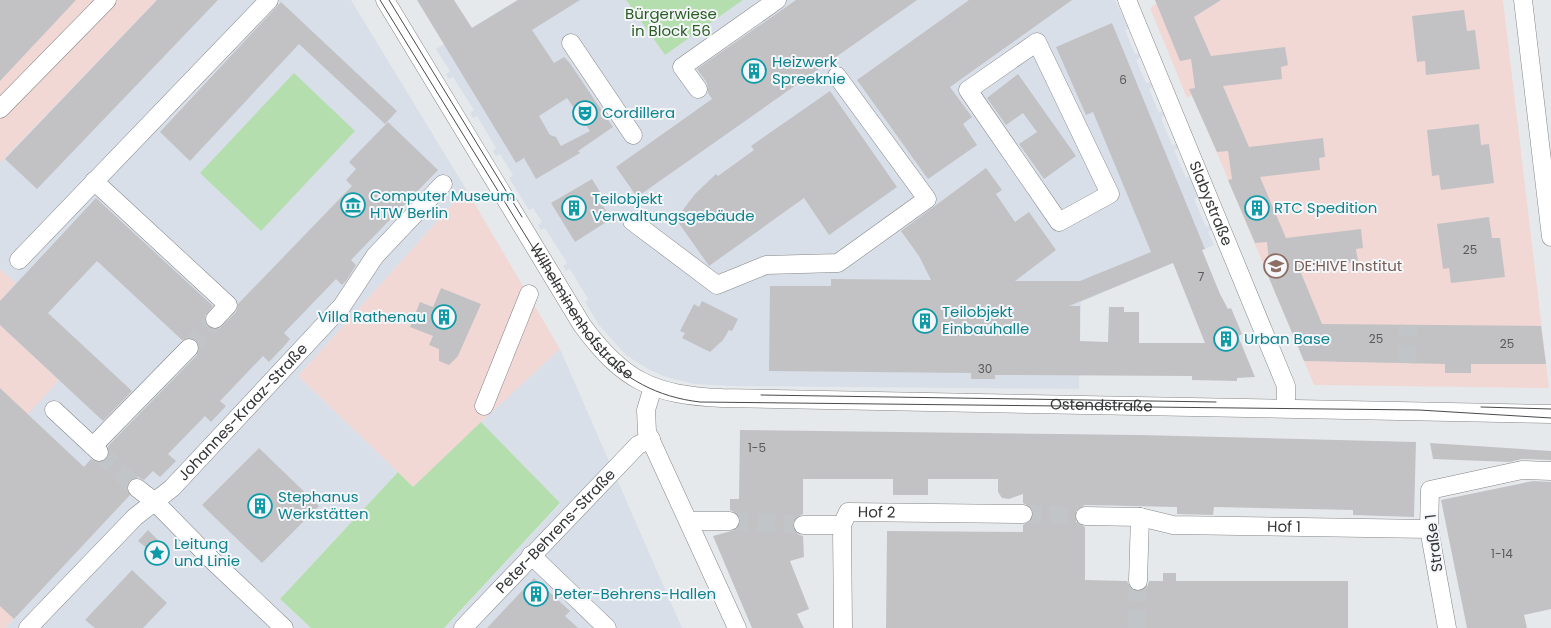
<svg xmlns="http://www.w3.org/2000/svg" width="1551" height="628" viewBox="0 0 1551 628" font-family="Poppins,sans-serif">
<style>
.commercial{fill:#f2d8d5}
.built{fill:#d8dfe8}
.green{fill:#b5deaf}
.building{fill:#c2c2c5;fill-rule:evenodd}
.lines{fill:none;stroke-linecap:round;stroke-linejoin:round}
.minor-tunnel{stroke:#c2c5c7;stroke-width:18;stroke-dasharray:18 9;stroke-linecap:butt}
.minor-casing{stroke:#848688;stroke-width:19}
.minor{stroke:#fff;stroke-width:18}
.tram{stroke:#484a4b;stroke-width:1}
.labels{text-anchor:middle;stroke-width:4;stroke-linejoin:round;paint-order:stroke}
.number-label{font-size:12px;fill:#58585a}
.park-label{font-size:15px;fill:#295e22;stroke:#f4f6f9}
.culture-label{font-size:15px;fill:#0d838f;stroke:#f4f6f9;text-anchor:start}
.street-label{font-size:15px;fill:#343536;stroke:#f4f6f9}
.education-label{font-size:15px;fill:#785e54;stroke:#f4f6f9;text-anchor:start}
</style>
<rect width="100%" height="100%" fill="#e6e9eb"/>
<path class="commercial" d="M0 0H157L0 163Z
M1162 0H1503L1549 388 1314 385 1214 146 1192 95 1187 98 1150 8Z
M466 189 560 349 413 487 298 376Z
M0 269 17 283 0 301Z
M0 325 59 380 112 514 5 628H0Z"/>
<path class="built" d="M157 0H351L466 189 298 376 398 472 280 599 311 628H5L112 514 28 414 59 380 0 325V301L16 283 0 269V163Z
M518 0H626L665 55 743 0H1115L1129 28 1125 30 1135 54 1139 53 1141 57 1136 60 1146 83 1151 82 1153 86 1149 89 1159 113 1163 111 1165 116 1161 118 1172 145 1177 144 1179 148 1174 150 1186 178 1190 176 1199 197 1194 199 1206 227 1210 225 1212 230 1208 232 1214 245 1081 302 1079 389 731 386 694 384 666 377 648 369 626 355 599 325 585 302 588 299 570 269 566 271 563 266 567 263 545 228 541 230 538 225 542 222 533 208 529 210 509 178 513 175 500 154 496 156 493 151 496 148 477 116 473 118 470 113 474 110 453 77 449 79 446 74 450 71 436 49Z
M560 349 682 628H444L560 504 481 422Z"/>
<path class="green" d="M626 0H743L665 55Z
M294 73 355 131 261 231 200 173Z
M481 422 560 503 444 628H311L280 599 398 472 413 487Z"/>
<path class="building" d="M0 0H76L0 81Z
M157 0H218L37 189 5 159Z
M417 0H454L472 28 518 0H580L532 30 554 63 564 57 569 62 613 127 578 151 580 153 536 179 524 158 516 163ZM567 98 590 131 561 146 556 137 550 135 539 116Z
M796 0H917L637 197 616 167 712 99 708 93 707 83 697 69Z
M969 0H1072L950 87 972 117 963 124 977 145 928 179 857 80Z
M1155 0H1221L1194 17 1211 56 1285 47 1288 65 1281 67 1282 79 1223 86 1249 147 1323 138 1325 157 1319 158 1320 170 1260 177 1286 238 1361 229 1363 248 1356 249 1358 262 1299 268 1322 324 1541 326 1546 364H1471V373H1445V364L1304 361 1266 271H1270L1267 242 1255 243 1228 180 1232 179 1228 151 1217 152 1189 89 1195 88 1191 59 1180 61Z
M281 2 397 111 385 124 299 44 190 161 160 132Z
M1464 10 1467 31 1475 30 1480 69 1426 75 1425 61 1417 62 1412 16Z
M1112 23 1205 249 1202 250 1220 294 1228 309 1231 308 1242 334 1238 336 1255 377 1237 378V381L1192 380V376L995 375V379H971V373L769 371 770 286H831V279L931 280 919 256 901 231 986 168 1002 190 996 194 1015 222 1029 212 1056 250 1015 281H1080L1151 252 1093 112 1086 115 1056 47ZM1173 263 1205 343H1139V312H1124V307H1109L1108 342 1080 341V306H1069Z
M1018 74 1076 156 1044 179 1019 144 1037 132 1023 113 1006 125 987 98Z
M830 91 897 187 829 235 804 198 709 266 676 219 695 194 716 174 718 176 754 150 751 146Z
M388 122 438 170 351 260 356 265 346 281 342 285 336 279 284 333 290 339 286 344 269 362 263 356 220 401 226 406 211 422 205 416 168 454 176 461 160 477 153 471 144 480 138 477 129 481 126 487 130 495 14 619 0 606V388L84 467 91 459 97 462 106 460 109 454 108 446 197 355 199 346 192 338 182 340 97 261 48 313 132 391 103 421 0 325V301L96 198 213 306 205 316V322L208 327 219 329 236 312 238 304 352 186 346 180 356 169 349 162Z
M1479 124 1481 145 1489 144 1494 183 1441 190 1439 175 1432 176 1427 130Z
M592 179 600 192 596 194 611 219 575 242 551 203Z
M1489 217 1492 238H1500L1505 277 1451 283 1449 268 1443 269 1437 224Z
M441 288 481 304 458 356 449 365 439 361V349L429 345 433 336 410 327 420 302 433 307Z
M702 301 738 319 732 331 729 330 723 340 710 352 682 338 685 333 680 331 694 304 699 307Z
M740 430 1140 435 1416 442 1414 517 1353 515V510L1214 507 1213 515 1177 514V507L1085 505 1076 511V522L1085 527V580L1127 581 1132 590 1138 592 1147 587 1149 581H1163V573H1176V581H1348V628H886L887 531 1023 532V525L1032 519V509L1023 503V494L1009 499 1002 498 998 492V479H928V495H893V479H803V514L794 519 792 525 797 534 803 536 804 557 790 561 809 609 797 614 804 628H752L713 536 735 530 741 521 739 515 730 510V499H739Z
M1430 443 1551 451V460L1522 459 1510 462 1433 459Z
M259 448 319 506 262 563 202 505Z
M1533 481 1551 482V609L1524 615 1527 628H1467L1441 500Z
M148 530 158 540 149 550 138 541Z
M132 570 167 603 143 628H95L85 620Z
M534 578 570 611 565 616 578 628H487Z"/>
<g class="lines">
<path class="minor-tunnel" d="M189 348 215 319
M1407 363 1408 325
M99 452 137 488
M1023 514 1085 516
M730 521 803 525
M1137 628 1138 581"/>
<g class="minor-casing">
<g id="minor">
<path id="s1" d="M385 0 582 325C623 381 653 395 722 398L1551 414"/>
<path id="s2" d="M1127 0 1286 386V408"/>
<path d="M1523 0 1551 237"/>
<path d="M1037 42 1110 194 1059 222 968 90Z"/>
<path d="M571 43 633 135"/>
<path d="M698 89 682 67 777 0"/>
<path d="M0 109 107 0"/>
<path d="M94 181 228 305 215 319"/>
<path d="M632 221 717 285 766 265 838 263 927 199 837 76"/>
<path d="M19 260 269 0"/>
<path d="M653 387 646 410 647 432 737 628"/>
<path d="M484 406 529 294"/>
<path d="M54 410 99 452"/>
<path d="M93 446 189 348"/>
<path d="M137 488 155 502 214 562 284 628"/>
<path id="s3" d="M1085 516 1140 517 1173 525 1429 529"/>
<path d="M689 521H730"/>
<path d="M803 525H842"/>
<path d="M531 555 607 628"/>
<path d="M1138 581 1140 517"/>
<path id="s4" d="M28 628 135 517 172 488 342 306 375 256 443 184"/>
<path id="s5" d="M463 628 638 445 651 439"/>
<path id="s6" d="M843 628 842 525 848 512 1023 514"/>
<path d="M1447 628 1429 529 1430 490 1522 470 1551 471"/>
</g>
</g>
<use href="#minor" class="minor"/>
<path class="tram" d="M380 0 595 348C625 379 657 397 700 402L1419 410 1551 418
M389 0 522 217
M761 395 1216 402
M1481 407 1551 409"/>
</g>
<defs>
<g id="building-ring" transform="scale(1.25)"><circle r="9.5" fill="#f4f6f9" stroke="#0f9aa8" stroke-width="1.5"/><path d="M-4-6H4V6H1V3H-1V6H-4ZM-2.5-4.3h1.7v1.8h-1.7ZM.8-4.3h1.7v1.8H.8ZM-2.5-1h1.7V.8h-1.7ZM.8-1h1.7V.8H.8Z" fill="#0f9aa8"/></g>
<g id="theatre-ring" transform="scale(1.25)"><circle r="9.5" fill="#f4f6f9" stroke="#0f9aa8" stroke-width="1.5"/><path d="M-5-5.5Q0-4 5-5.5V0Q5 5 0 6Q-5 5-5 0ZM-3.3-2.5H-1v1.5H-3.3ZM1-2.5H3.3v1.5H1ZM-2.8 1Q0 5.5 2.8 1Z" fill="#0f9aa8"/></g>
<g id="museum-ring" transform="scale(1.25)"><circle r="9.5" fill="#f4f6f9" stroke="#0f9aa8" stroke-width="1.5"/><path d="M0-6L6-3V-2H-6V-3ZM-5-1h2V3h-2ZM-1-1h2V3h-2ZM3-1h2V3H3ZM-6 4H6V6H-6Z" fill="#0f9aa8"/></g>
<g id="university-ring" transform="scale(1.25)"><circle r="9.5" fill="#f4f6f9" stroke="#8d6e63" stroke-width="1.5"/><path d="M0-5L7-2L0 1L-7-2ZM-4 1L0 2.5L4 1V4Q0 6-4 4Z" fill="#8d6e63"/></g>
<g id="sight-ring" transform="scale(1.25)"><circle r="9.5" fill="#f4f6f9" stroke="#0f9aa8" stroke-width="1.5"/><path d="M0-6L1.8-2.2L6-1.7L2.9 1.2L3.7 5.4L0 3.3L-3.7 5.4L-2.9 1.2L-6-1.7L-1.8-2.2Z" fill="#0f9aa8"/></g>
</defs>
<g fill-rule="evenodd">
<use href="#building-ring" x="754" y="71"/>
<use href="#theatre-ring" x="585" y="113"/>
<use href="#museum-ring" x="353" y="205"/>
<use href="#building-ring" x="574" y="208"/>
<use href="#building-ring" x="1257" y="208"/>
<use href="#university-ring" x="1276" y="266"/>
<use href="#building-ring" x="444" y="317"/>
<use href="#building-ring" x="925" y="321"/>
<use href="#building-ring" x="1226" y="339"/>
<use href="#building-ring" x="260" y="506"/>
<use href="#sight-ring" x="157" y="553"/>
<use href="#building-ring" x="536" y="594"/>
</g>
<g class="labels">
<g class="number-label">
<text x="1123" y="84">6</text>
<text x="1470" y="254">25</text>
<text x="1201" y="281">7</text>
<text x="1376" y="343">25</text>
<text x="1507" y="348">25</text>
<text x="985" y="373">30</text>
<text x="757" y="452">1-5</text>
<text x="1502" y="558">1-14</text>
</g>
<g class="park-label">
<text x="671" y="19">Bürgerwiese<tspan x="671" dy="17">in Block 56</tspan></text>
</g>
<g class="culture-label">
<text x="772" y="67">Heizwerk<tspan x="772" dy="17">Spreeknie</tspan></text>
<text x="602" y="118">Cordillera</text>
<text x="370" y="201">Computer Museum<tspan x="370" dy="17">HTW Berlin</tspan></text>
<text x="592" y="204">Teilobjekt<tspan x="592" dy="17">Verwaltungsgebäude</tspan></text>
<text x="1274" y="213">RTC Spedition</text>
<text x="942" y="317">Teilobjekt<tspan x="942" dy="17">Einbauhalle</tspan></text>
<text x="426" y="322" text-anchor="end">Villa Rathenau</text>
<text x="1244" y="344">Urban Base</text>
<text x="278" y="502">Stephanus<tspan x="278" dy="17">Werkstätten</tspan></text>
<text x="174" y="549">Leitung<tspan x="174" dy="17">und Linie</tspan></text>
<text x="554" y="599">Peter-Behrens-Hallen</text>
</g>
<g class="street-label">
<text dy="5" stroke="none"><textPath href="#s2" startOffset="220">Slabystraße</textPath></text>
<text dy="5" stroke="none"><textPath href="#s1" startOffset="369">Wilhelminenhofstraße</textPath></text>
<text dy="5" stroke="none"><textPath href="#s1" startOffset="925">Ostendstraße</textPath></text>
<text dy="5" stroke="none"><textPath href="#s4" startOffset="305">Johannes-Kraaz-Straße</textPath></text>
<text dy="5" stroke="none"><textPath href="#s6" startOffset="146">Hof 2</textPath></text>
<text dy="5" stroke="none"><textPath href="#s3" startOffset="200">Hof 1</textPath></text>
<text dy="5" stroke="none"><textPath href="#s5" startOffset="134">Peter-Behrens-Straße</textPath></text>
<text transform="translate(1434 543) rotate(-97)" y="5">Straße 1</text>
</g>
<g class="education-label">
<text x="1294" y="271">DE:HIVE Institut</text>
</g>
</g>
</svg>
